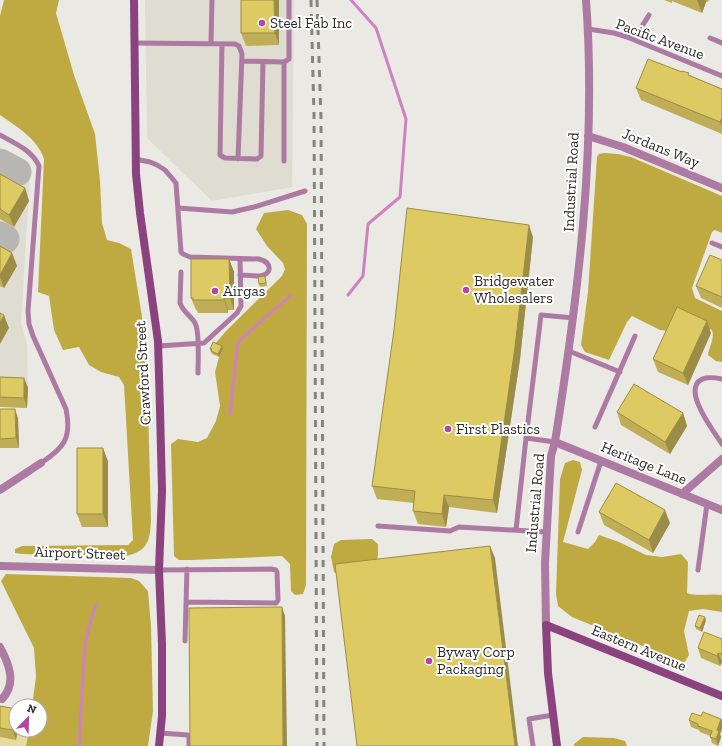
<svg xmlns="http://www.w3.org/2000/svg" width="722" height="746" viewBox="0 0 722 746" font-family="'Zilla Slab',serif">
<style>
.built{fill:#dfdcd1}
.green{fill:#e7db9d}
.forest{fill:#bfaa42}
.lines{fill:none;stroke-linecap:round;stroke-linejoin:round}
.stream{stroke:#cf82c1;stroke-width:3}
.taxiway{stroke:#b8b6b2;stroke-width:29}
.lane{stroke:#ac7aa3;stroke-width:5}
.street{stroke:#ac7aa3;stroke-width:8}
.secondary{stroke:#8b4380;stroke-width:8}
.rail{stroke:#858481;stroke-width:3;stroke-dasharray:7 7;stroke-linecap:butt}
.wall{fill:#bfae55}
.shaded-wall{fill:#9b8d45}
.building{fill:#deca63;stroke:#9b8d45}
.poi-dot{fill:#b345a3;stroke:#fff;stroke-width:1.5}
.labels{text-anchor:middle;stroke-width:4;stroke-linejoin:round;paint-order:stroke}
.poi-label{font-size:15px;fill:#2b2a29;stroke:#fff;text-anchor:start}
.street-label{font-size:15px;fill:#2b2a29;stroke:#fff}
</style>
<rect width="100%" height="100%" fill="#eae9e4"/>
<path class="built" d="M145 0H294L292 187 212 201 147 138Z
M0 150 24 162 30 173 21 324 27 344 28 388 0 387Z"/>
<path class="green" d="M18 730H29L26 746H0V737L16 739Z"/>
<path class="forest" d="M4 0H59L56 13 74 75 95 134 100 181 102 223 107 240 119 243 131 249 145 335 147 362 151 520C150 541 148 551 126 556L22 554 15 553V549L22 546 128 545 133 540 124 385 119 377 101 372 89 365 79 347 63 350 54 330 49 296 38 292 44 159C37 138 17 127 0 115V16Z
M604 153 618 154 631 157 722 196V233L715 230 712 232 692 288 695 298 722 311V362L716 361 708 355C709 347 715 338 712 330L681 317 669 331 660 330 632 316 627 322 609 360 585 352 581 345 588 292 597 157 599 154Z
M288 210 302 215 307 224 306 585 303 594 295 595 291 591 290 564 282 556 191 560H179L174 556 171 444 178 439 198 442 207 438 216 421 220 406 215 372 219 357 223 349 214 345 227 330 282 276 285 269 283 263 267 246 256 229 264 213Z
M573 460 580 462 582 470 563 542 588 549 595 542 599 535 619 542 646 555 662 557 681 554 688 562 687 593C697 597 711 593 722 595V612L703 609 689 611 684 631 689 655 684 663 572 617 558 606 556 594 560 479 565 463Z
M372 539 378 544V555L376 565 340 577 334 572 331 557 334 544 341 540Z
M6 574 131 578 139 581 148 591 151 626 153 711 148 746H26L29 730H40V706H32L36 677 34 648 1 581Z
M583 737 614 738 625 741 627 746H574V744Z"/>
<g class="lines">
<path class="stream" d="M348 295 363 276 368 224 400 197 406 119 376 28 351 0
M230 414 238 342 291 295
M79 746 85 643 96 604"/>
<path class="taxiway" d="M0 163 17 172
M0 236 5 239"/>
<path class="lane" d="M588 29 614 33 627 37 722 76
M628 37C638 35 644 23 649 15
M710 38 722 43
M134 43 235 44 239 46 242 54 238 159
M211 43 212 0
M222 44 220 155 225 158 257 159 261 156 263 62
M242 61 284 62 289 59V0
M0 135C14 143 32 150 39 166L28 311 29 324 33 336 66 409C72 438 64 448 41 463
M135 159 150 162 157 165 165 170 176 183 181 252 183 254 190 257 259 259C273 263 272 274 260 276 254 276 246 275 240 275
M284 161V62
M178 208 232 212 254 207 305 191
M712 243 722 247
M181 272 180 303C183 312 191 316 195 323 200 332 198 362 198 373
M158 346 204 343 237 313 241 306 240 259
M569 351 620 372
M722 379C717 378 711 377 706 378 677 384 714 432 722 444
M595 427 635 336
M555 442 526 438 541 315 574 318
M378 526 450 531 459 527 546 532
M516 530 526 438
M578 532 601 461
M159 570 271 569 276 570 277 572 278 600 276 603 186 602
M698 570 707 504
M185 641 187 569
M160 733 188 735 189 738V746
M533 746 529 719 553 715"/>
<path class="street" d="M588 136 623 147 722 188
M555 442 722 510
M0 490 41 463
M682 494 722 459
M0 566 159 570
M546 625 545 563 551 456 555 442C578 296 597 148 586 0
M0 647C9 664 17 683 2 699"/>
<path class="secondary" d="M134 0 136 174 140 213 158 341 160 409 162 491 159 570 162 644V716L159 746
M557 746 548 673 546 625 722 696"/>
<path class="rail" d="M311 0 314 115 317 746
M317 0 321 118 324 746"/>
</g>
<path class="wall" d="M279 0V45L246 46 241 33Z
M664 0H709L708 2H706L702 13 672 1V3Z
M682 72 722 89V134L641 100 636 88Z
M0 174 25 188 29 201 14 227 0 219Z
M533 237 520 359 497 513 449 507 446 527 418 524 413 511 414 503 377 499 372 486Z
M0 246 12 253 17 266 4 288 0 286Z
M229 259 234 272V310H228V313H198L197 310H196L191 298Z
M722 260V308L701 298 696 286Z
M266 279 267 286 260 287 259 284Z
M711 333 688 385 658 372 653 359Z
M222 346 223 349 219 357 212 354 210 349Z
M0 377 24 378 28 388 27 408 0 407Z
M0 409 18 418 19 448H0Z
M617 412 683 413 687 426 670 454 621 425Z
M108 461V527H82L77 514Z
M599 512 670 523 653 553 604 525Z
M706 620 702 632 696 629 695 626Z
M722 639V662L720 666 701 658 698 648Z
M0 706 16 709V740L0 737Z
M701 716 722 721V729L720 734 721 737 718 746 712 743 710 736 700 732 699 730 691 727 689 720Z"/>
<path class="shaded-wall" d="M274 0H279V45L275 33Z
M697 0H706V2L702 13Z
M722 118V126L720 122Z
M25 188 29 201 14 227 9 215Z
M529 225 533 237 520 359 497 513 493 500Z
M12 253 17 266 4 288 0 277V275Z
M229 259 234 272V310L230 298Z
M224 298 228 310V313L224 300Z
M4 315 9 328 0 344V323Z
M707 321 711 333 688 385 683 373Z
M222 346 223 349 219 357 218 354Z
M24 378 28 388 27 408 24 398Z
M15 409 18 418 19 448 16 438Z
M683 413 687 426 670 454 665 442Z
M103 448 108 461V527L103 514Z
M444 495 449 507 446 527 442 514Z
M665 510 670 523 653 553 649 540Z
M490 546 495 558 518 746H515Z
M282 607 285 616 287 746H283Z
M705 617 706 620 702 632 700 628Z
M718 653 722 662 720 666 717 656Z
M16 709V730H18L16 740 13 730Z
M721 719 722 721V729L720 734 721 737 718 746 716 739 717 730Z"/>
<path class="building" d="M241 0H274L275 33H241Z
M648 59 682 72V71L689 73 688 75 722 89V118L720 122 636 88Z
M0 174 25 188 9 215 0 209Z
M407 208 529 225 515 347 493 500 444 495 442 514 413 511 415 491 372 486 394 330Z
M0 246 12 253 0 275Z
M710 255 722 260V297L696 286Z
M191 259H229L230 298H224V300H193V298H191Z
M265 276 266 283 259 284 258 277Z
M677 307 707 321 683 373 653 359Z
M0 313 4 315 0 323Z
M213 342 222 346 218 354 211 351 212 349H210Z
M0 377 24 378V398L0 397Z
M634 384 683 413 665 442 617 412Z
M0 409H15L16 438 0 439Z
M77 448H103V514H77Z
M616 483 665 510 649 540 599 512Z
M490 546 515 746H357L335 564Z
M282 607 283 746H190L189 608Z
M699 615 705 617 700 628 695 626Z
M704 632 722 639V654L718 653 717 656 698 648Z
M0 706 16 709 13 730 0 728Z
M703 712 721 719 717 730 719 731 716 739 710 737 712 731 698 726V724L689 720 692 713 701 716Z"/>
<g class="poi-dot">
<circle cx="262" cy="23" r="4"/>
<circle cx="466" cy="290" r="4"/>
<circle cx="215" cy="291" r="4"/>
<circle cx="448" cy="429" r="4"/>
<circle cx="429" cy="661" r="4"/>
</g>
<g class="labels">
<g class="poi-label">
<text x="270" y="28">Steel Fab Inc</text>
<text x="474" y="286">Bridgewater<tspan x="474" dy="17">Wholesalers</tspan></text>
<text x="223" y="296">Airgas</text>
<text x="456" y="434">First Plastics</text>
<text x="437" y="657">Byway Corp<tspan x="437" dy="17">Packaging</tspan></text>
</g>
<g class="street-label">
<text transform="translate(660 39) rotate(20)" y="5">Pacific Avenue</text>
<text transform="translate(661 148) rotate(22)" y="5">Jordans Way</text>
<text transform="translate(571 182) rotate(-87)" y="5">Industrial Road</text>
<text transform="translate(143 373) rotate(-93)" y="5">Crawford Street</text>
<text transform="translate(644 463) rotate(22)" y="5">Heritage Lane</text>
<text transform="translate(535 503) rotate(-85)" y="5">Industrial Road</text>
<text transform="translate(80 553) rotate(2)" y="5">Airport Street</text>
<text transform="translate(639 648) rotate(22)" y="5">Eastern Avenue</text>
</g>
</g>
<g transform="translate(28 718) rotate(23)"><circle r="19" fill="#ffffff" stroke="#aaaaa9"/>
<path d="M0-3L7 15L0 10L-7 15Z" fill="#b345a3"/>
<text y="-6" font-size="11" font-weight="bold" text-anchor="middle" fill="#2b2a29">N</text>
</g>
</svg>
